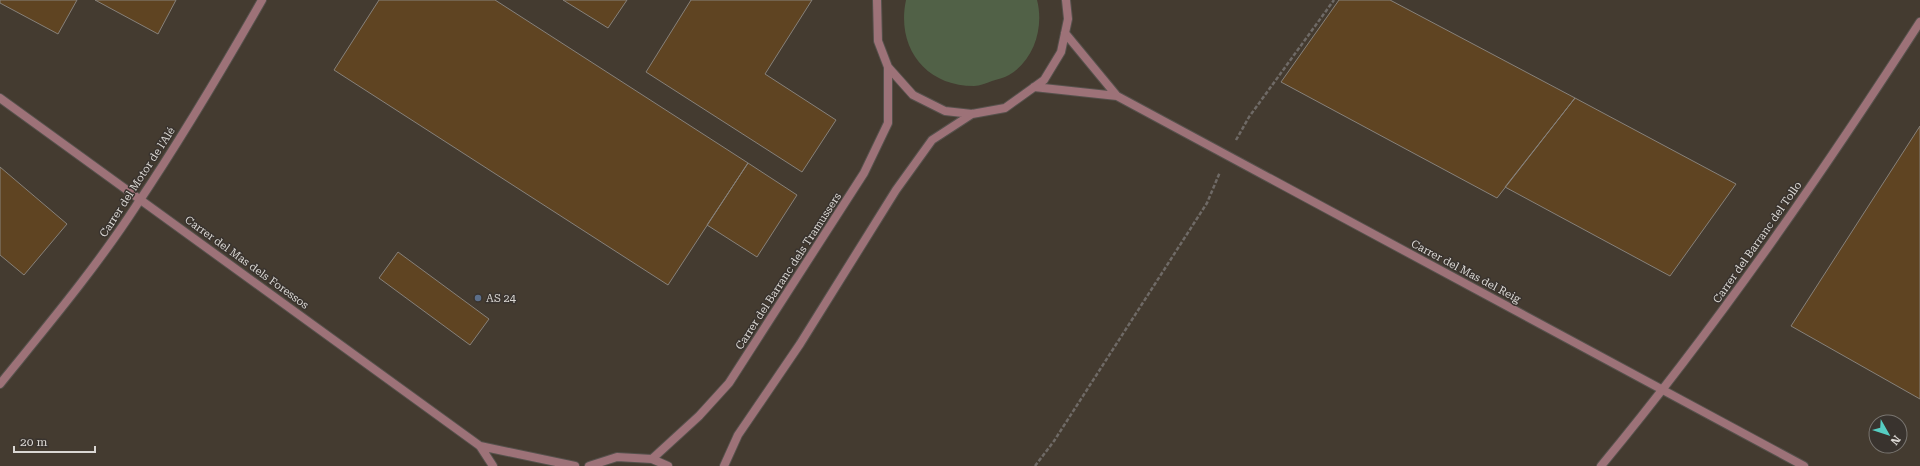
<svg xmlns="http://www.w3.org/2000/svg" width="1920" height="466" viewBox="0 0 1920 466" font-family="'Roboto Serif',serif">
<style>
.built{fill:#443b30;fill-rule:evenodd}
.green{fill:#516147}
.building{fill:#5f4422;stroke:#87817a}
.lines{fill:none;stroke-linecap:round;stroke-linejoin:round}
.street-casing{stroke:#56514c;stroke-width:10}
.path{stroke:#6f6a66;stroke-width:2.5;stroke-dasharray:4 2;stroke-linecap:butt}
.street{stroke:#9d7278;stroke-width:8}
.service-dot{fill:#5c6f8a;stroke:#39332e;stroke-width:1.5}
.labels{text-anchor:middle;stroke-width:3;stroke-linejoin:round;paint-order:stroke}
.street-label{font-size:11px;fill:#dad7d3;stroke:#39332e}
.poi-label{font-size:11px;fill:#dad7d3;stroke:#39332e;text-anchor:start}
</style>
<rect width="100%" height="100%" fill="#39332e"/>
<path class="built" d="M0 0H1920V466H0ZM1876 422H1900V446H1876Z"/>
<path class="green" d="M906 0H1037C1044 26 1035 60 1009 75 1004 78 997 79 992 81 986 83 980 86 974 86 925 86 896 47 906 0Z"/>
<path class="building" d="M0 0H77L58 34 0 3Z
M95 0H176L158 34Z
M379 0H495L748 163 668 285 334 70Z
M563 0H627L608 28Z
M691 0H812L765 74 836 120 802 172 646 72Z
M1339 0H1390L1575 98 1497 198 1281 82Z
M1575 98 1736 184 1670 276 1505 187Z
M1920 126V399L1791 326Z
M748 163 797 195 757 257 707 225Z
M0 167 67 224 24 275 0 255Z
M398 252 489 319 470 345 379 278Z"/>
<g class="lines">
<g class="street-casing">
<path id="street" d="M877 0 878 41 888 67 913 95 945 111 972 114 1005 108 1044 80 1061 52 1068 19 1066 0
M1065 33 1117 96
M1034 87 1117 96 1804 466
M0 98 480 446 493 466
M0 384C47 326 95 269 136 206 181 139 222 70 262 0
M480 446 575 466
M652 459 699 416 729 383 864 173 888 123V67
M589 466 617 457 652 459 668 466
M724 466 738 435 800 344 896 190 932 140 972 114
M1601 466C1717 326 1821 175 1920 22"/>
</g>
<path class="path" d="M1236 140 1249 117 1334 0
M1035 466 1054 441 1207 203 1220 172"/>
<use href="#street" class="street"/>
</g>
<circle class="service-dot" cx="478" cy="298" r="4"/>
<g class="labels">
<g class="street-label">
<text transform="translate(137 182) rotate(-57)" y="4">Carrer del Motor de l'Alé</text>
<text transform="translate(1757 242) rotate(-55)" y="4">Carrer del Barranc del Tollo</text>
<text transform="translate(247 262) rotate(36)" y="4">Carrer del Mas dels Foressos</text>
<text transform="translate(788 271) rotate(-57)" y="4">Carrer del Barranc dels Tramussers</text>
<text transform="translate(1466 271) rotate(28)" y="4">Carrer del Mas del Reig</text>
</g>
<g class="poi-label">
<text x="486" y="302">AS 24</text>
</g>
</g>
<g transform="translate(1888 434) rotate(129)"><circle r="19" fill="#39332e" stroke="#797570"/>
<path d="M0-3L7 15L0 10L-7 15Z" fill="#56cec3"/>
<text y="-6" font-size="11" font-weight="bold" text-anchor="middle" fill="#dad7d3">N</text>
</g>
<path d="M14 446v6h81v-6" fill="none" stroke="#dad7d3" stroke-width="2"/>
<text x="20" y="446" font-size="12" fill="#dad7d3" stroke="#39332e" stroke-width="3" paint-order="stroke">20 m</text>
</svg>
